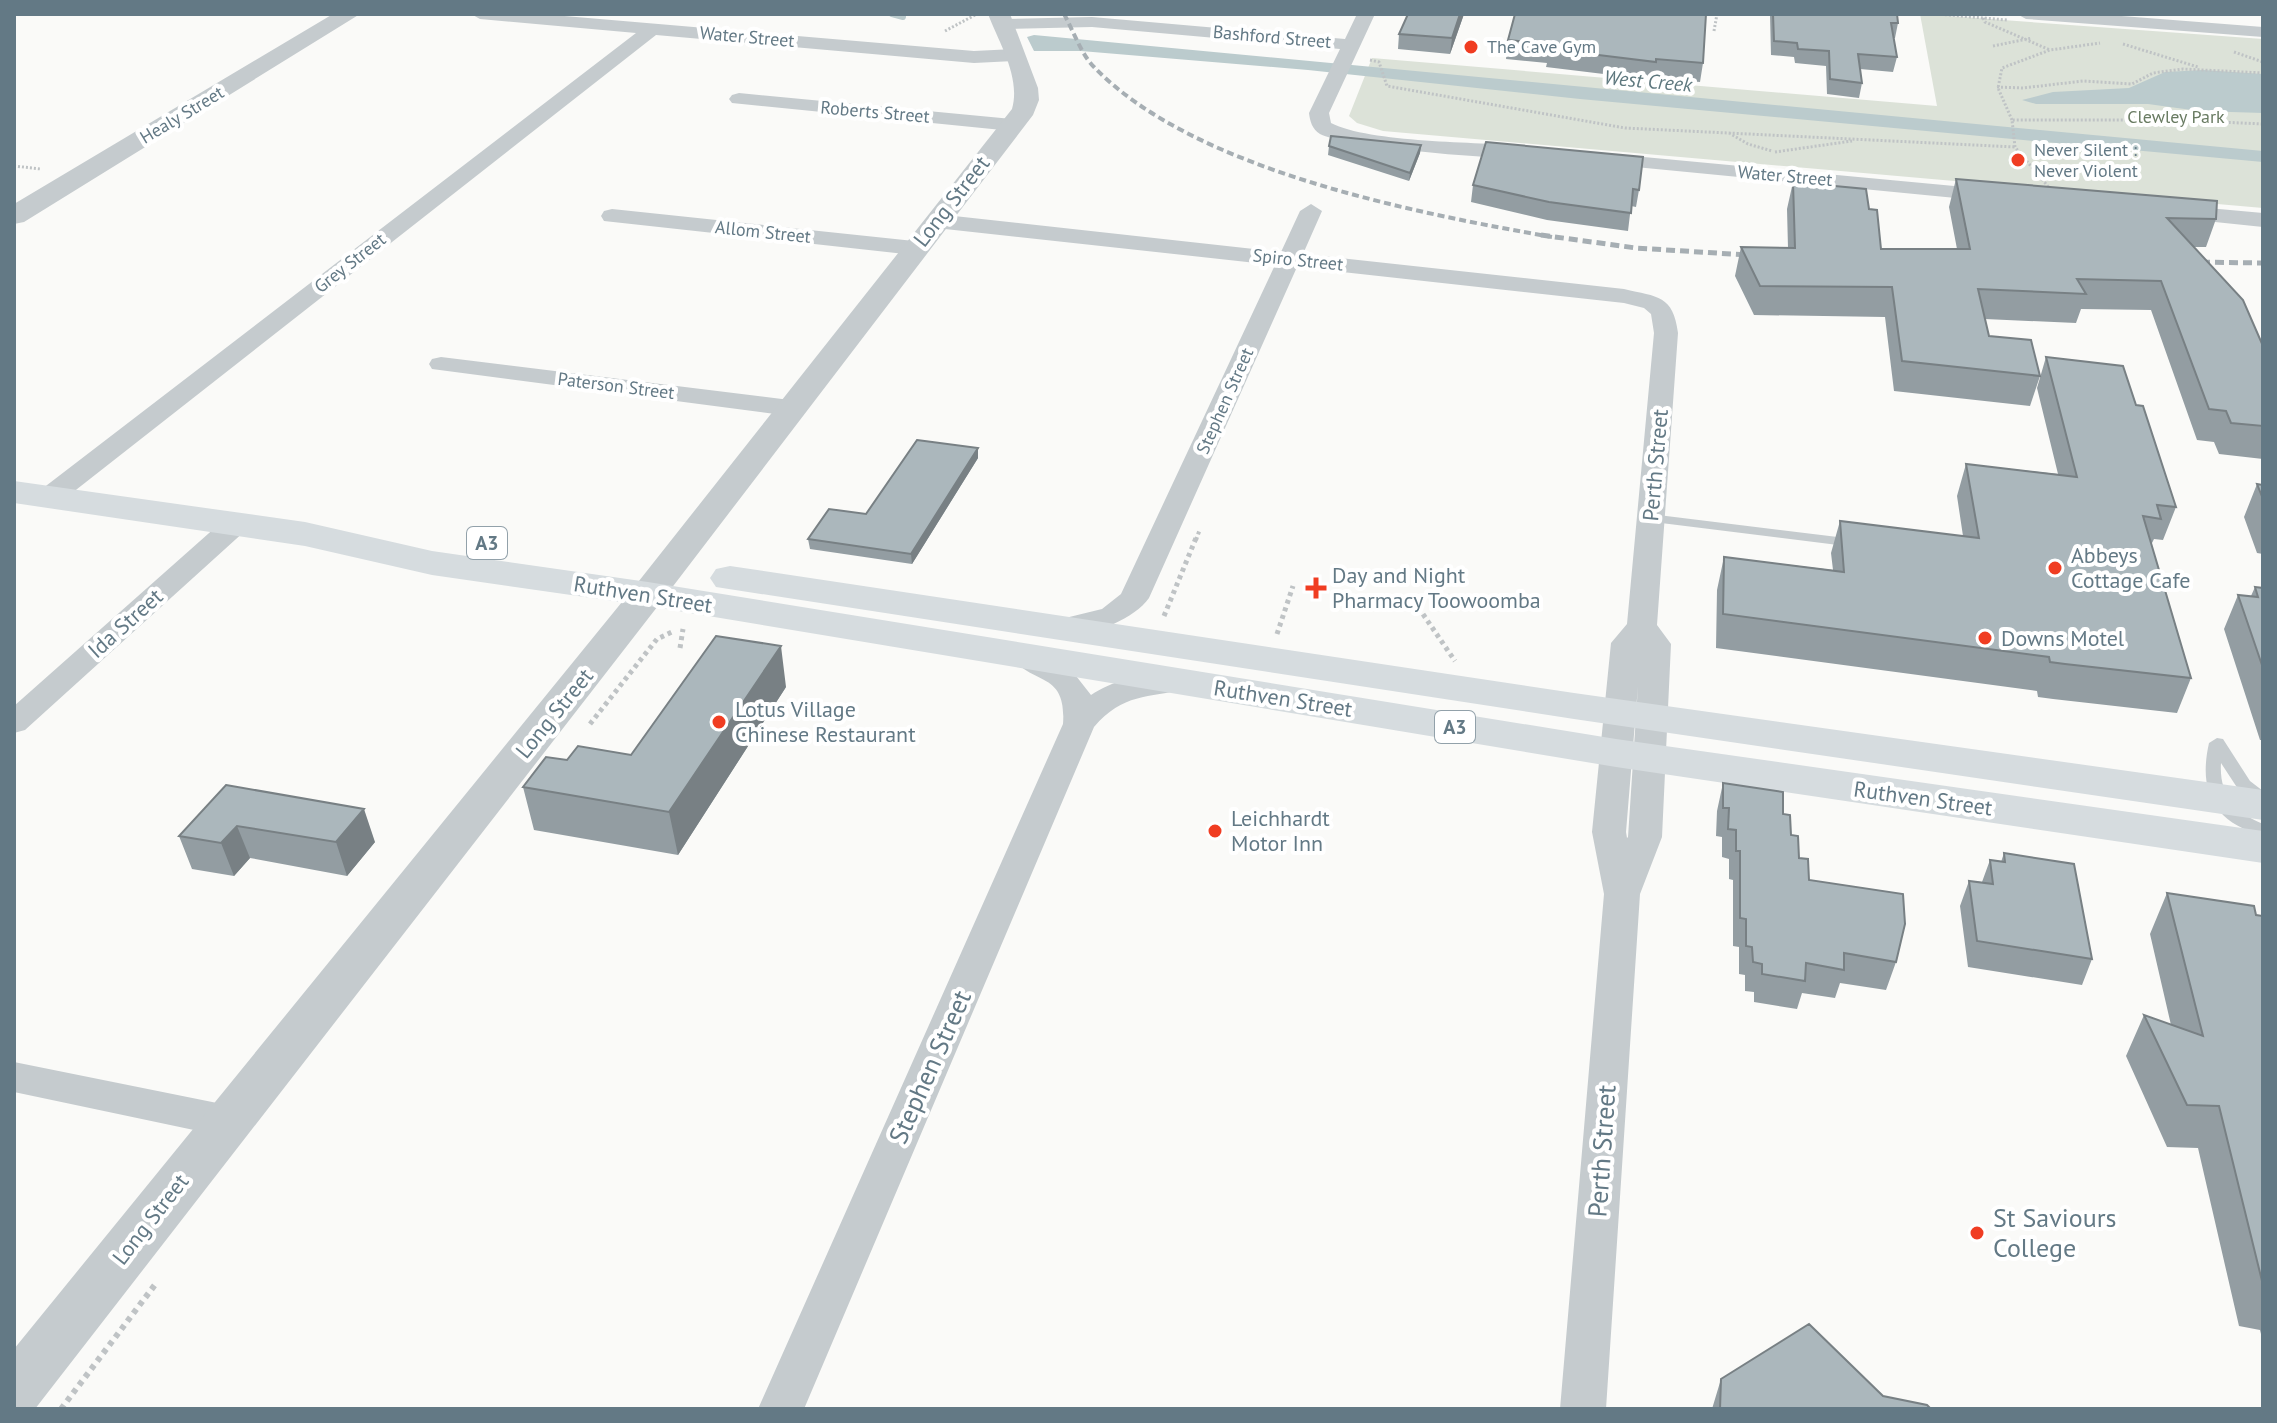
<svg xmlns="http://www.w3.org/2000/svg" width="2277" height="1423" viewBox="0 0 2277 1423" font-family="'PT Sans',sans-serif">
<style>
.green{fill:#dce2d8}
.water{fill:#bbcbcd}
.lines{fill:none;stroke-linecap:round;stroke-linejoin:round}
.stream{stroke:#bbcbcd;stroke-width:6}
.path-far3{stroke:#bfc3c5;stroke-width:3;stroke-dasharray:2 2;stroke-linecap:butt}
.path-far2{stroke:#bfc3c5;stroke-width:4;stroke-dasharray:3 3;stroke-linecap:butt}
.path-far1{stroke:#bfc3c5;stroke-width:5;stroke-dasharray:4 4;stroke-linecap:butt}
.path{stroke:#bfc3c5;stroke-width:6;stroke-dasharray:5 5;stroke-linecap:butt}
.service{fill:#c5cbce;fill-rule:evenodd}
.minor{fill:#c5cbce;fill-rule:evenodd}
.tertiary{fill:#c5cbce;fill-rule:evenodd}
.trunk{fill:#d6dcdf;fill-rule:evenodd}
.rail-far1{stroke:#a6aeb3;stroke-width:4;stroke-dasharray:7 4;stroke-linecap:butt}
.rail{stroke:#a6aeb3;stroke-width:5;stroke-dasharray:9 5;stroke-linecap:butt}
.wall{fill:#939da2}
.shaded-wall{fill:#788084}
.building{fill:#abb7bc;stroke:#788084;stroke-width:2}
.poi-dot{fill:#f03d22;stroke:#fff;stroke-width:3}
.labels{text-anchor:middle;stroke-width:8;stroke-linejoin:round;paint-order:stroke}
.far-street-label{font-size:18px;fill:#637985;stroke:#fff}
.far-poi-label{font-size:18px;fill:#637985;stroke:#fff;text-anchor:start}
.far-park-label{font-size:18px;fill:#697b62;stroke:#fff}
.far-water-label{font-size:20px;font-style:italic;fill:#5e787e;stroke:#fff}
.shield{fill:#fff;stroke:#92a1aa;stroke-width:2}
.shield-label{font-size:20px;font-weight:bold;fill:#637985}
.street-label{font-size:22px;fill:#637985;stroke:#fff}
.poi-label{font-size:22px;fill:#637985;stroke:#fff;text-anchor:start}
.near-street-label{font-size:26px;fill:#637985;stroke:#fff}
.near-poi-label{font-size:26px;fill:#637985;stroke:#fff;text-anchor:start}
</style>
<rect width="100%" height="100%" fill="#fafaf8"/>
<path class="green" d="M1920 14 2263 39V208L1383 131 1357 123 1349 116 1372 58 1937 106Z"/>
<path class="water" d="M1034 35 2263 151V162L1580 99 1308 70 1081 51H1034L1027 37Z
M2203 70 2263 74V113L2199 111 2148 104H2036L2022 100 2053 92 2129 88 2165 72Z"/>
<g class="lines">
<path class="stream" d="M892 14 903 17"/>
<path class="path-far3" d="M1937 14 2007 20
M1983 18 1985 22 2050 50
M945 31 975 15
M1714 31 1717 14
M2123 44 2198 67
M1993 46 2032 38
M2234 52 2263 62
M1370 60 1379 62 1387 86 1625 128 2015 147
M1997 87 2023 88 2083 81 2132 84 2153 73 2183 69 2263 73
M2012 120 1998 88 2002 68 2050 50 2100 43
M1729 133 1748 144 1772 151
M1775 152 1852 141
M14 166 41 169
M2051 190 2015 147 2012 120H2175L2263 124"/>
<path class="path-far2" d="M1196 540 1200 529"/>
<path class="path-far1" d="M1414 601 1455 661
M1164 616 1196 538
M1277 634 1293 586
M680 648 683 629
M590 724 657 639 674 631"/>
<path class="path" d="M61 1409 157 1282"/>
<path class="service" d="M1650 514 1854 539 1861 543 1854 547 1645 521 1643 518Z
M2217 738 2223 739 2250 781 2263 791V806L2238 789 2221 763C2219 794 2234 812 2263 824V836C2214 822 2198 792 2209 743Z"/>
<path class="minor" d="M471 14H541L974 51 1014 49 1023 55 1014 61 974 63 656 35 58 504 48 506 38 504 34 498 38 492 636 33 480 19Z
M1357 14H1375L1329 113 1331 123C1370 143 1480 142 1527 146L1537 152 1534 156C1509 163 1343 146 1320 134 1312 129 1310 121 1309 113L1340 49 1092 27 1002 29 993 24 1002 19 1092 17 1345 39Z
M2017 14H2096L2263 27V37L2026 19Z
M739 93 1012 119 1022 125 1012 131 732 103 729 99 732 95Z
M1601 153 1997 190 2008 196 1997 202 1594 163 1591 159Z
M1311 204 1322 211 1303 254 1624 289C1658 297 1673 295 1678 333L1657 625 1671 644 1662 837 1640 894 1606 1409H1560L1604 894 1592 832 1611 643 1627 624 1654 333 1651 314 1644 308 1624 303 1297 267 1149 598C1132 622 1082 640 1053 633L1049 627 1053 621 1102 609 1121 594 1275 265 936 228 925 221 936 214 1281 252 1300 211ZM1638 686 1628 837 1627 838 1626 832Z
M2175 205 2263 213V227L2167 217 2164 212 2167 207Z
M612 209 914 241 925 248 914 255 604 221 601 216 604 211Z
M441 357 790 400 799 403 803 408 799 413 790 416 432 369 429 364 432 359Z
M236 516 246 518 250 524 246 530 25 730 14 733V706L226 518Z
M1026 647 1069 667 1091 695C1117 678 1156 668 1186 675L1191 682 1186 689C1148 698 1123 693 1094 727L804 1409H758L1063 724C1067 670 1031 686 1011 656L1015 649Z
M14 1062 227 1105 241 1110 247 1121 241 1132 227 1137 14 1092Z"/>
<path class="tertiary" d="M333 14H360L24 222 14 224V204Z
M988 14H1010L1038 88 1039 100 1033 115 661 602 35 1409H14V1349L635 586 1012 109C1021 77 999 43 988 14Z"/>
<path class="trunk" d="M14 481 305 522 432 551 648 582 1616 739 2263 831V863L1616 767 648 606 432 575 305 546 14 503Z
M730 566 1574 693 2263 790V820L1574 719 716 587 710 578 716 569Z"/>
<path class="rail-far1" d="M1064 14C1073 30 1081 54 1094 67 1193 170 1415 213 1552 237"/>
<path class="rail" d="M1541 235 1636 248 1763 256
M2187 262 2263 263"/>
</g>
<path class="wall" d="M1464 14 1450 54 1398 49 1399 34Z
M1515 14 1703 63 1700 82 1653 78V80L1546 67 1547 63 1506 59 1508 40Z
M1770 14H1897L1898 23 1895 38H1894L1897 57 1893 72 1860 69 1862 83 1859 98 1827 94 1826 66 1795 63 1794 57 1771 55Z
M1421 145 1420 153 1409 181 1328 155 1329 146Z
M1956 179 2216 219 2206 247H2194L2263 346V459L2219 454 2214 442 2197 440 2151 310 2081 309 2076 323 1985 319 1989 336 2040 376 2030 406 1894 391 1885 317 1754 315 1735 276 1741 247 1788 248 1787 209 1793 182 1869 209 1881 249H1957L1949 207Z
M1473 185 1639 190 1636 207 1631 206 1628 231 1547 220 1471 202Z
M2046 357 2136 405 2176 507 2163 540 2154 539 2151 545 2191 678 2177 713 2053 699 2038 697 2037 691 1716 648 1717 590 1724 557 1833 570 1831 553 1840 521 1963 536 1957 496 1966 464 2058 474 2037 388Z
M978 448V458L912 564 810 549 808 539 866 514Z
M2257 484 2263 485V554L2257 553 2244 517Z
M2255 587 2263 588V740H2260L2224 629 2238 595 2251 596Z
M786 687 678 855 534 830 523 787 567 760 631 755Z
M1723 783 1783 814 1799 858 1809 880 1896 962 1886 990 1840 983 1835 998 1802 993 1797 1009 1754 1002V992L1745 991V975L1739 974V947L1733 946V880L1729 879V859L1722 857V837L1716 836 1717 811Z
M226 785 375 842 347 876 250 858 234 876 192 869 179 836Z
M2004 853 2092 959 2082 985 1968 967 1960 906 1969 881 1982 882 1990 860 2001 862Z
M2167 893 2263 916V1342L2260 1330 2239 1326 2198 1148 2167 1147 2126 1056 2144 1015 2171 1025 2150 934Z
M1721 1379 1883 1396 1931 1409H1712Z"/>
<path class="shaded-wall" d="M1460 14H1464L1450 54 1452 38Z
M1421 145 1420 153 1409 181 1410 173Z
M978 448V458L912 564 911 554Z
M781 646 786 687 678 855 669 812Z
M364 809 375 842 347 876 336 842Z
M237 826 250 858 234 876 221 843Z"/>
<path class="building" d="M1408 14H1460L1452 38 1399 34Z
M1515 14H1706L1703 63 1656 59V62L1549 49 1550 44 1508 40Z
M1773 14H1897L1898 23H1891L1897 57 1858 54 1862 83 1830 79 1829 51 1798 49 1797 43 1774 41Z
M1331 136 1421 145 1410 173 1329 146Z
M1486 142 1643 157 1639 190 1633 189 1631 213 1549 202 1473 185Z
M1956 179 2217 201 2216 219 2167 218 2243 300 2263 346V426L2231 423 2226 411 2209 409 2161 281 2077 279 2086 294 1978 289 1989 336 2031 340 2040 376 1902 361 1892 287 1760 286 1741 247 1795 248 1793 182 1866 189 1869 209 1877 210 1881 249H1970Z
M2046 357 2123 366 2136 405 2143 406 2176 507 2157 505 2161 519 2143 516 2191 678 2065 664 2050 662 2049 657 1723 614 1724 557 1844 572 1840 521 1979 538 1966 464 2077 477Z
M917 440 978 448 911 554 808 539 829 509 866 514Z
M2257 484 2263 485V499Z
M2255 587 2263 588V668L2238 595 2258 597Z
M716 636 781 646 669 812 523 787 546 757 567 760 578 746 631 755Z
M1723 783 1783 792V814L1790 815 1791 835 1798 836 1799 858 1808 859 1809 880 1903 894 1905 924 1896 962 1844 953V970L1806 963 1805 981 1762 974V964L1753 962 1752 947 1746 946V919L1740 918V851H1736V830L1728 829 1729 808H1723Z
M226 785 364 809 336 842 237 826 221 843 179 836Z
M2004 853 2074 864 2092 959 1977 941 1969 881 1993 884 1990 860 2005 862Z
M2167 893 2254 906 2256 915 2263 916V1285L2219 1106 2187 1105 2144 1015 2203 1036Z
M1809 1324 1883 1396 1927 1405 1931 1409H1720L1721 1379Z"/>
<g class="poi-dot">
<circle cx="1471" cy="47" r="8"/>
<circle cx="2018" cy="160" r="8"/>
<circle cx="2055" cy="568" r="8"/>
<path d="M1312 576h8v8h8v8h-8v8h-8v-8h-8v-8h8z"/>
<circle cx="1985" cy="638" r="8"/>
<circle cx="719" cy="722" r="8"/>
<circle cx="1215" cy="831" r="8"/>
<circle cx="1977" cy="1233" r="8"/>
</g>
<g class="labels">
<g class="far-street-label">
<text transform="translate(747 37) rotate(5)" y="6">Water Street</text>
<text transform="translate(1272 37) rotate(5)" y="6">Bashford Street</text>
<text transform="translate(875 112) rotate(5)" y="6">Roberts Street</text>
<text transform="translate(182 115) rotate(-31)" y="6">Healy Street</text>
<text transform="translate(1785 176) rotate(5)" y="6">Water Street</text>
<text transform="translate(763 232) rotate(6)" y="6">Allom Street</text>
<text transform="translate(1298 260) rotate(6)" y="6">Spiro Street</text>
<text transform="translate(350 263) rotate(-38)" y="6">Grey Street</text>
<text transform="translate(616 386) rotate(7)" y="6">Paterson Street</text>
<text transform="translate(1225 401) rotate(-66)" y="6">Stephen Street</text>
</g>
<g class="far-poi-label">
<text x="1487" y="53">The Cave Gym</text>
<text x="2034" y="156">Never Silent :<tspan x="2034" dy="21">Never Violent</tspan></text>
</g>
<g class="far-park-label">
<text x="2176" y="123">Clewley Park</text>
</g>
<g class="far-water-label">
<text transform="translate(1648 81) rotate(5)" y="7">West Creek</text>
</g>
<g class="shield">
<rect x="467" y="527" width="40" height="32" rx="6"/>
<rect x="1435" y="711" width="40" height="32" rx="6"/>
</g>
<g class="shield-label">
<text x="487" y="550">A3</text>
<text x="1455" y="734">A3</text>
</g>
<g class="street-label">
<text transform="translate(951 201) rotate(-52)" y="8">Long Street</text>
<text transform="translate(1655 465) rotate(-85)" y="8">Perth Street</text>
<text transform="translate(643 594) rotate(9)" y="8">Ruthven Street</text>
<text transform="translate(125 623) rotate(-42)" y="8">Ida Street</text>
<text transform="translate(1283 698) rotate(9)" y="8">Ruthven Street</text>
<text transform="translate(554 713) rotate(-51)" y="8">Long Street</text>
<text transform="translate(1923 798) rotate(8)" y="8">Ruthven Street</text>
<text transform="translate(150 1219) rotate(-52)" y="8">Long Street</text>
</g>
<g class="poi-label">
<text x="2071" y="563">Abbeys<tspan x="2071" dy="25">Cottage Cafe</tspan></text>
<text x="1332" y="583">Day and Night<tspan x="1332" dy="25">Pharmacy Toowoomba</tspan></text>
<text x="2001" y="646">Downs Motel</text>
<text x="735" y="717">Lotus Village<tspan x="735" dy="25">Chinese Restaurant</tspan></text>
<text x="1231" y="826">Leichhardt<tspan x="1231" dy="25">Motor Inn</tspan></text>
</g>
<g class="near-street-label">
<text transform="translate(930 1067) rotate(-66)" y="9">Stephen Street</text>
<text transform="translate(1602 1151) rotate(-86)" y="9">Perth Street</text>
</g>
<g class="near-poi-label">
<text x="1993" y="1227">St Saviours<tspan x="1993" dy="30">College</tspan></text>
</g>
</g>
<rect width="2277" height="1423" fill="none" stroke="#637985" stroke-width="32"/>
</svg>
